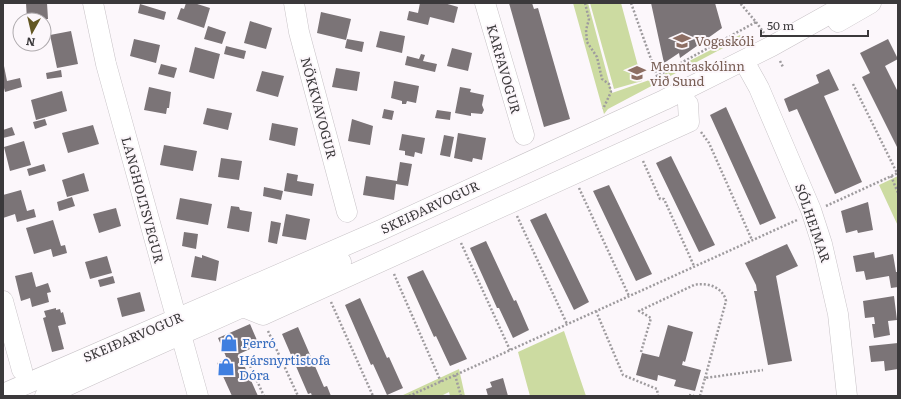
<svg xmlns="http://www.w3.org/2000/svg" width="901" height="399" viewBox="0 0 901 399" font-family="Literata,serif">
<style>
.green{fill:#ccdba1}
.building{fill:#7b7477}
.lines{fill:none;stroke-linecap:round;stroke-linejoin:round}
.minor-casing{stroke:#c8c3c7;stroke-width:21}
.path{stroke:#9e9b9e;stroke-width:2.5;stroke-dasharray:2 2;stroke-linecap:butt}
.minor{stroke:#fff;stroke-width:20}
.labels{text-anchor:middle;stroke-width:4;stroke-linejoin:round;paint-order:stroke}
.education-label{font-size:13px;fill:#785e54;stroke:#fcf7fb;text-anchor:start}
.street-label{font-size:13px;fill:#3b393b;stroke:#fcf7fb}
.shop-label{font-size:13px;fill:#366cbe;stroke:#fcf7fb;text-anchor:start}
</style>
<rect width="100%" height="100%" fill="#fcf7fb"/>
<path class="green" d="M573 3H588L612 93 658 77 740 35 742 38 608 109 604 114Z
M590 3H621L642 81 614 89Z
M898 176V226L879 185Z
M564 331 586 396H530L518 352Z
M459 369 465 396H450L449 392 441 396H401Z"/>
<path class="building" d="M26 3H47L48 19 27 20Z
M186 3H194L210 8 204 28 177 19 181 8 184 9Z
M420 3H444L458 7 454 23 430 17 428 25 407 20 409 11 418 13Z
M509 3H532L534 9 538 8 570 119 544 127Z
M651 3H715L722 28 680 58 679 53 664 63Z
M140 4 166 12 164 20 138 13Z
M321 12 351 19 346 40 317 33Z
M250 21 272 28 266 49 244 43Z
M208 26 226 32 222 44 204 39Z
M71 31 78 64 57 68 50 35Z
M380 31 405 36 402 53 376 47Z
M134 39 160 45 156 63 130 56Z
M347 39 364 42 362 52 345 48Z
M888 39 898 59 885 66 898 92V149L862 77 870 73 860 53Z
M226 46 246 51 244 59 224 54Z
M195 47 220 54 214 79 189 72Z
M452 48 472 53 468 71 447 66Z
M421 54 425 55 423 61 437 64 435 72 405 65 407 56 419 59Z
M161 64 177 68 174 78 158 74Z
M4 66 7 81 20 78 22 87 5 92 3 84Z
M336 68 360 72 357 91 332 87Z
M829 69 839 90 824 96 862 182 835 194 797 109 789 112 784 99 819 83 816 75Z
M61 70 62 77 47 79 46 73Z
M262 71 284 76 278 97 256 91Z
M394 81 419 86 416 103 407 101 406 104H402V101L391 98Z
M149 87 171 92 169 108H167L166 114 144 110Z
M460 87 471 89 470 92 484 95 482 105 484 110 482 114 471 113V116L455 113Z
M62 91 67 111 36 120 31 100Z
M726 107 776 218 760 225 710 115Z
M207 108 232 113 228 130 203 124Z
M384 109 394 111 392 120 382 118Z
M437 110 451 112 450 120 435 118Z
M45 119 47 125 35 129 33 122Z
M352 119 373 126 370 145 348 141Z
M272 123 298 128 295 146 269 140Z
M93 125 99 144 68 153 62 133Z
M12 127 15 135 3 138V130Z
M458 133 486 138 482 160 473 158 472 162 454 158Z
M402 134 425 138 422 154 415 152 414 157 405 155V151L399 150Z
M444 135 454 137 450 157 440 155Z
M24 141 31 165 10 171 4 147Z
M164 145 197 151 193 171 160 165Z
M671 156 715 245 699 252 656 163Z
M221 158 242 161 239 180 218 177Z
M400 162 412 164 408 186 396 184 394 200 363 195 366 176 397 181Z
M44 164 46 171 29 176 27 169Z
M84 173 89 191 67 197 62 180Z
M287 173 298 175 297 181 314 184 312 196 284 191Z
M609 185 652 274 636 281 593 191Z
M264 187 283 191 281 200 263 196Z
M21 190 27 211 34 209 36 217 17 222 15 214 3 218V195Z
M72 197 75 206 59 211 57 202Z
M180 198 212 204 208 225 176 219Z
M868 202 873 230 858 233 857 230 846 233 841 211Z
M231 206 239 207 240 210 252 212 249 232 227 228Z
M116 208 121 226 99 233 93 214Z
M546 213 589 302 574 310 530 220Z
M286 214 310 219 306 240 282 236Z
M53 220 61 246 65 245 67 253 53 257 51 249 34 254 26 228Z
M271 221 281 223 277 244 268 242Z
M184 232 198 234 196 249 182 246Z
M486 241 514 301 516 300 529 330 513 338 499 308H497L470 248Z
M787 244 798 266 776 276 792 361 768 365 754 291H757L756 285 745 263Z
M874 252 875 258 893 254 896 272H898V287L891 288 889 276 866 280 864 271 856 272 853 256Z
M202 255 219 261 216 281 191 277 195 256 202 258Z
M107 256 112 273 90 279 85 262Z
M423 270 467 359 450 366 436 336 434 337 407 277Z
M32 272 36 287 48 283 51 292 47 293 49 302 32 307 30 298 21 301 15 276Z
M113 276 115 283 100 287 98 280Z
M140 292 145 311 122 317 117 298Z
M894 296 897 320 888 321 890 335 874 338 872 324H875L874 317 865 318 863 301Z
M360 298 387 358 389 357 403 388 387 395 373 364 371 365 345 305Z
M56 308V310L60 309 61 313 63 312 66 324 58 326 64 349 52 352 43 318 46 317 44 311Z
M250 324 259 345 239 354 258 396H232L217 363 227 359 218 338Z
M668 325 693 332 685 362 683 361 682 365 701 370 695 391 674 386 676 380 658 375 657 381 636 375 642 353 659 357Z
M298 327 324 387 327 386 331 396H312L311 393 308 394 282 334Z
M898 343V369L885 371 884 361 871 362 869 346Z
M503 378 508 396H488L486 389 492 387 490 382Z"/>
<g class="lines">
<g class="minor-casing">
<path id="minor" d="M93 3 106 64 198 396
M294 3 299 32 347 212
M485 3 524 135
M838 22 871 3
M744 61 759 88 811 210 822 244 838 314 847 396
M3 301 22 370
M243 307 263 315 274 310 689 122 688 104
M3 394 381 230 664 100 772 46 849 3
M45 396C144 350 243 308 341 262"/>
</g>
<path class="path" d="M585 3 589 19 586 30 587 42 597 57 602 79 609 84 611 92 603 109
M631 3 657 76 756 22 740 3
M756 22 764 33
M780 61 783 67
M853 84 897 173
M701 132 709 143 752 240
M643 161 660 199H664L694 266
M891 176 898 193
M579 188 629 296
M826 206 898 173
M517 216 567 324
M461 243 510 350
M394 274 441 382
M331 302 373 396
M596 311 623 375 657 389 658 396
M268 331 298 396
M641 352 651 318 639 311 694 285C707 282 723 287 726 301L705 378
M245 355 264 396
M455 375 461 396
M689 395 694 396
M409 396 797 220
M700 396 705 378 763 370"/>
<use href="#minor" class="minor"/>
</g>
<defs>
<g id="school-bare" transform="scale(1.38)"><path d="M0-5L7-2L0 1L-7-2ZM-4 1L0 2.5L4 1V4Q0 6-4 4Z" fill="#8d6e63" stroke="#fcf7fb" stroke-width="2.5" paint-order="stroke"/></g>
<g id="university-bare" transform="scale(1.38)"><path d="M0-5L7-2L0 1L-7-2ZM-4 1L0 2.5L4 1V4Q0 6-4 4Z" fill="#8d6e63" stroke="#fcf7fb" stroke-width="2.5" paint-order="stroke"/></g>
<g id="shop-bare" transform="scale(1.38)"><path d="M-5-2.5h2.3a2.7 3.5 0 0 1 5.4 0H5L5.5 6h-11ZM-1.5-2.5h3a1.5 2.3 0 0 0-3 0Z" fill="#3f7fe0" stroke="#fcf7fb" stroke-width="2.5" paint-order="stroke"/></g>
</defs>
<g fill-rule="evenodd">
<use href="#school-bare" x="682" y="41"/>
<use href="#university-bare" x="637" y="73"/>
<use href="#shop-bare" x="229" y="343"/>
<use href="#shop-bare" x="226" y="367"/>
</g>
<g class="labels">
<g class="education-label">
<text x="695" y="46">Vogaskóli</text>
<text x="650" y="71">Menntaskólinn<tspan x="650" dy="15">við Sund</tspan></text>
</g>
<g class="street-label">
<text transform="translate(504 69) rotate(74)" y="5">KARFAVOGUR</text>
<text transform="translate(319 108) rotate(75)" y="5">NÖKKVAVOGUR</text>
<text transform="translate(143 200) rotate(75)" y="5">LANGHOLTSVEGUR</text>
<text transform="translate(430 207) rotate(-25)" y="5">SKEIÐARVOGUR</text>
<text transform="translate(813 223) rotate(71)" y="5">SÓLHEIMAR</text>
<text transform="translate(133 337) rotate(-23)" y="5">SKEIÐARVOGUR</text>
</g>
<g class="shop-label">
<text x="242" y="348">Ferró</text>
<text x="239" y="365">Hársnyrtistofa<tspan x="239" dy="15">Dóra</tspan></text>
</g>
</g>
<rect width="901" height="399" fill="none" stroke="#3b393b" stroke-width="8"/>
<g transform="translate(32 32) rotate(188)"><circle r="19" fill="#fcf7fb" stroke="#afabae"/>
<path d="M0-3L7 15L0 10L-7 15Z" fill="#635723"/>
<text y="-6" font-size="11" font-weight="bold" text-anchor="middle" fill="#3b393b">N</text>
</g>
<path d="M761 30v6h107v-6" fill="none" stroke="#3b393b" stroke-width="2"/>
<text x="767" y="30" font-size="12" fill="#3b393b" stroke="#fcf7fb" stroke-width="3" paint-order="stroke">50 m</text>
</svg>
